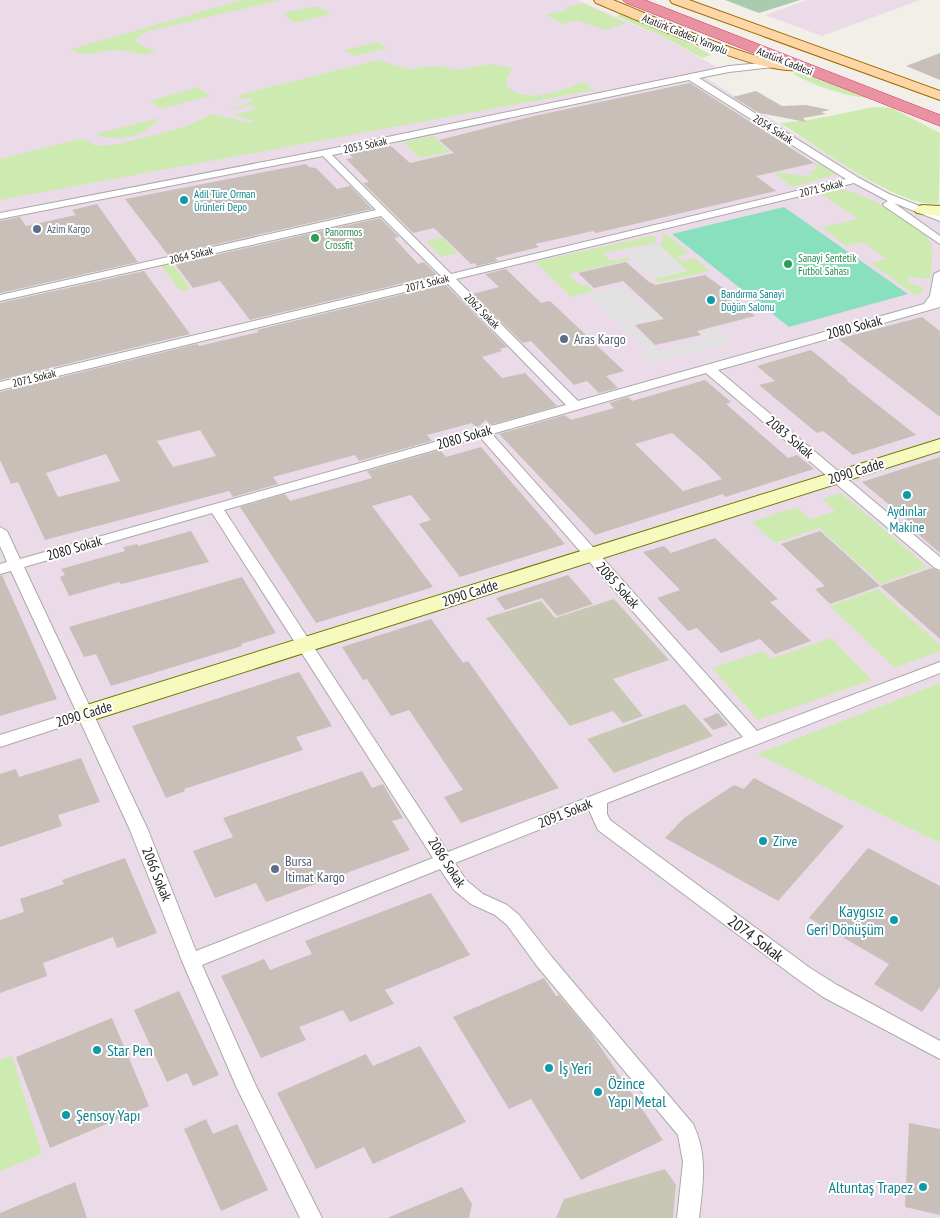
<svg xmlns="http://www.w3.org/2000/svg" width="940" height="1218" viewBox="0 0 940 1218" font-family="'PT Sans Narrow',sans-serif">
	<style>
		.industrial { fill: #ebdbe8 }
		.construction { fill: #c7c7b4 }
		.grass { fill: #cdebb0 }
		.cemetery { fill: #aacbaf }
		.pitch { fill: #88e0be }
		.parking { fill: #e2e2e2; fill-rule: evenodd }
		.building { fill: #c7bfb8; fill-rule: evenodd }
		.lines { fill: none; stroke-linecap: round; stroke-linejoin: round }
		.street-casing { stroke: #a9a9a9; stroke-width: 2 }
		.secondary-casing { stroke: #707d05; stroke-width: 2 }
		.primary-casing { stroke: #a06b00; stroke-width: 2 }
		.highway-casing { stroke: #dc2a67; stroke-width: 1 }
		.street { fill: #fff; fill-rule: evenodd }
		.secondary { fill: #f7fabf; fill-rule: evenodd }
		.primary { fill: #fcd6a4; fill-rule: evenodd }
		.highway { fill: #e892a2; fill-rule: evenodd }
		.culture-dot { fill: #0f9aa8; stroke: #fff; stroke-width: 2 }
		.service-dot { fill: #5c6f8a; stroke: #fff; stroke-width: 2 }
		.leisure-dot { fill: #2e9e5b; stroke: #fff; stroke-width: 2 }
		.labels { text-anchor: middle; stroke-width: 4; stroke-linejoin: round; paint-order: stroke }
		.far-street-label { font-size: 11px; fill: #222; stroke: #fff }
		.far-culture-label { font-size: 11px; fill: #0d838f; stroke: #fff; text-anchor: start }
		.far-service-label { font-size: 11px; fill: #4e5e75; stroke: #fff; text-anchor: start }
		.far-leisure-label { font-size: 11px; fill: #27864d; stroke: #fff; text-anchor: start }
		.street-label { font-size: 14px; fill: #222; stroke: #fff }
		.service-label { font-size: 14px; fill: #4e5e75; stroke: #fff; text-anchor: start }
		.culture-label { font-size: 14px; fill: #0d838f; stroke: #fff }
		.near-culture-label { font-size: 16px; fill: #0d838f; stroke: #fff; text-anchor: start }
		.near-street-label { font-size: 16px; fill: #222; stroke: #fff }
	</style>
	<rect width="100%" height="100%" fill="#f2efe9"/>
	<path class="industrial" d="M 0,0 L 578,0 L 662,37 L 717,67 L 698,73 L 882,189 L 910,202 L 927,205 L 940,204 L 940,683 L 758,754 L 940,843 L 940,1218 L 0,1218 Z
		M 807,0 L 920,0 L 822,36 L 765,15 Z"/>
	<path class="construction" d="M 614,599 L 669,660 L 613,679 L 643,716 L 623,723 L 613,711 L 570,726 L 486,618 L 541,601 L 555,618 Z
		M 685,704 L 713,736 L 614,773 L 587,739 Z
		M 665,1169 L 676,1185 L 673,1218 L 556,1218 L 564,1199 Z"/>
	<path class="grass" d="M 242,0 L 281,0 L 145,32 L 135,41 L 136,43 L 156,51 C 143,59 131,50 117,50 C 101,50 86,60 71,49 Z
		M 582,3 L 626,23 L 606,30 L 576,20 L 563,24 L 546,15 L 568,10 L 564,8 Z
		M 312,7 L 318,7 L 331,14 L 295,23 L 284,15 L 291,11 Z
		M 621,14 L 681,38 L 711,55 L 702,58 L 663,37 L 616,16 Z
		M 377,42 L 388,48 L 355,56 L 344,50 Z
		M 378,60 L 411,70 L 421,67 L 438,66 L 458,70 L 490,64 L 512,68 L 505,84 C 525,107 560,90 583,82 L 594,90 L 0,200 L 0,159 L 79,139 L 87,140 L 95,146 L 119,144 L 185,127 L 212,114 L 251,123 L 254,120 L 233,115 L 256,109 L 252,105 L 229,110 L 253,101 L 251,99 L 237,99 L 242,94 Z
		M 797,71 L 802,71 L 873,99 C 850,97 813,86 794,74 Z
		M 198,87 L 210,96 L 161,109 L 150,101 Z
		M 874,107 L 892,108 L 940,133 L 939,203 C 904,212 813,143 780,123 L 809,120 Z
		M 160,118 C 143,138 118,143 95,134 Z
		M 433,136 L 450,152 L 420,158 L 403,142 Z
		M 823,163 L 837,174 L 792,187 L 775,174 C 789,171 798,178 812,175 L 808,172 L 819,169 L 813,164 Z
		M 839,189 C 860,191 923,223 931,244 C 934,254 931,268 930,279 L 908,277 L 909,283 L 924,288 L 921,293 L 915,295 L 871,263 L 886,259 L 863,242 L 846,246 L 822,227 L 858,219 L 820,193 L 823,191 Z
		M 667,234 L 689,253 L 677,256 L 682,261 L 695,258 L 709,271 L 658,283 L 654,279 L 688,271 L 659,245 L 663,240 L 663,235 Z
		M 655,235 L 656,243 L 603,253 L 611,261 L 627,257 L 630,260 L 569,274 L 581,286 L 587,285 L 594,291 L 571,297 L 535,262 Z
		M 442,237 L 457,253 L 441,257 L 426,241 Z
		M 172,263 L 190,289 L 180,291 L 161,265 Z
		M 841,493 L 927,567 L 881,584 L 819,528 L 775,543 L 752,522 L 796,507 L 810,519 L 835,511 L 822,499 Z
		M 878,589 L 940,645 L 940,651 L 895,668 L 830,606 Z
		M 831,638 L 872,680 L 758,720 L 712,668 L 763,651 L 771,659 Z
		M 940,683 L 940,843 L 757,754 Z
		M 12,1056 L 42,1154 L 0,1171 L 0,1060 Z"/>
	<path class="cemetery" d="M 725,0 L 800,0 L 759,13 Z"/>
	<path class="pitch" d="M 784,207 L 908,294 L 789,327 L 672,234 Z"/>
	<path class="parking" d="M 659,245 L 688,271 L 654,279 L 625,252 Z
		M 622,287 L 647,310 L 681,302 L 709,328 L 714,327 L 732,343 L 649,364 L 641,356 L 648,353 L 588,294 ZM 680,314 L 707,339 L 658,351 L 632,325 Z"/>
	<path class="building" d="M 940,53 L 940,80 L 906,66 Z
		M 690,83 L 814,163 L 756,176 L 776,191 L 596,233 L 593,231 L 535,244 L 539,247 L 495,258 L 498,261 L 477,266 L 475,263 L 471,264 L 434,228 L 413,233 L 363,183 L 369,182 L 346,159 L 353,158 L 349,154 L 391,146 L 410,163 L 454,153 L 439,140 L 534,116 Z
		M 756,91 L 782,106 L 806,105 L 830,110 L 821,112 L 826,114 L 803,118 L 806,122 L 759,113 L 733,97 Z
		M 306,164 L 309,167 L 316,168 L 337,189 L 350,186 L 372,209 L 168,255 L 125,199 Z
		M 97,204 L 138,262 L 0,293 L 0,221 L 20,217 L 26,226 L 76,215 L 72,210 Z
		M 380,218 L 399,237 L 394,238 L 418,264 L 424,262 L 437,275 L 250,320 L 220,281 L 193,288 L 175,264 Z
		M 626,262 L 649,282 L 656,285 L 705,275 L 734,296 L 755,316 L 697,331 L 701,335 L 655,345 L 635,325 L 664,319 L 623,281 L 594,288 L 578,273 Z
		M 506,269 L 541,303 L 550,301 L 624,371 L 606,376 L 618,388 L 599,393 L 587,381 L 574,385 L 531,341 L 523,343 L 473,294 L 499,287 L 485,274 Z
		M 144,271 L 190,334 L 0,380 L 0,303 Z
		M 445,284 L 507,347 L 500,349 L 502,351 L 482,357 L 502,378 L 525,373 L 557,406 L 490,425 L 486,420 L 477,428 L 472,423 L 427,435 L 432,441 L 359,461 L 355,455 L 273,477 L 278,484 L 233,497 L 229,491 L 45,540 L 18,482 L 11,484 L 0,460 L 0,392 L 197,344 L 199,346 L 259,332 L 257,330 ZM 200,430 L 216,456 L 173,467 L 157,441 ZM 106,454 L 120,481 L 58,497 L 46,473 Z
		M 922,317 L 940,331 L 940,417 L 838,339 Z
		M 811,350 L 848,380 L 846,380 L 916,435 L 853,455 L 823,431 L 817,433 L 759,385 L 775,381 L 757,366 Z
		M 705,380 L 731,402 L 726,404 L 788,458 L 797,455 L 814,469 L 725,497 L 723,494 L 595,535 L 499,434 L 565,415 L 571,420 L 614,408 L 609,403 L 628,397 L 632,401 ZM 672,433 L 704,461 L 722,479 L 683,491 L 635,444 Z
		M 481,447 L 565,544 L 460,577 L 419,524 L 431,520 L 411,495 L 372,506 L 433,587 L 316,623 L 240,507 L 285,494 L 290,501 L 372,478 L 367,471 L 440,450 L 446,457 Z
		M 940,457 L 940,553 L 919,535 L 923,533 L 862,482 Z
		M 191,531 L 209,562 L 130,582 L 121,584 L 119,582 L 69,596 L 60,577 L 65,575 L 61,569 L 125,551 L 123,547 L 137,544 L 138,546 Z
		M 820,531 L 850,558 L 880,586 L 830,604 L 815,589 L 825,586 L 781,544 Z
		M 715,538 L 778,599 L 770,602 L 811,641 L 775,654 L 760,639 L 721,653 L 697,628 L 688,631 L 657,598 L 680,590 L 643,552 L 664,546 L 671,553 Z
		M 932,568 L 940,572 L 940,639 L 880,586 Z
		M 2,575 L 57,699 L 0,716 L 0,576 Z
		M 568,575 L 593,604 L 557,616 L 542,598 L 505,610 L 496,598 Z
		M 242,577 L 276,633 L 241,644 L 242,646 L 111,686 L 96,654 L 84,657 L 69,627 Z
		M 431,619 L 463,663 L 468,661 L 559,788 L 461,823 L 444,797 L 463,790 L 409,710 L 391,716 L 367,679 L 363,680 L 342,647 Z
		M 299,672 L 332,726 L 296,737 L 303,750 L 184,789 L 185,791 L 166,798 L 132,726 Z
		M 718,713 L 728,725 L 713,730 L 703,719 Z
		M 81,758 L 100,802 L 58,815 L 62,826 L 0,847 L 0,774 L 16,769 L 19,777 Z
		M 362,771 L 372,788 L 383,784 L 395,805 L 403,818 L 392,821 L 410,850 L 266,902 L 256,883 L 215,898 L 193,851 L 233,837 L 223,818 Z
		M 754,778 L 844,826 L 778,901 L 665,838 L 684,818 L 734,785 L 744,789 Z
		M 868,848 L 940,886 L 940,987 L 922,1012 L 874,984 L 889,964 L 809,918 Z
		M 125,858 L 157,933 L 117,948 L 113,937 L 43,963 L 47,976 L 0,993 L 0,920 L 24,912 L 20,899 L 64,884 L 62,880 Z
		M 431,893 L 470,955 L 385,990 L 394,1004 L 350,1022 L 343,1010 L 299,1027 L 306,1040 L 261,1058 L 221,976 L 264,959 L 270,970 L 312,954 L 305,941 Z
		M 544,978 L 556,996 L 559,995 L 591,1033 L 663,1140 L 581,1180 L 531,1099 L 509,1109 L 453,1017 Z
		M 179,991 L 219,1075 L 193,1086 L 187,1073 L 167,1082 L 134,1010 Z
		M 112,1018 L 149,1106 L 50,1148 L 16,1057 Z
		M 420,1046 L 466,1122 L 373,1164 L 364,1147 L 316,1169 L 277,1093 L 366,1054 L 373,1066 Z
		M 206,1119 L 213,1134 L 237,1124 L 268,1190 L 221,1211 L 184,1129 Z
		M 909,1123 L 940,1129 L 940,1215 L 905,1207 Z
		M 75,1182 L 87,1218 L 0,1218 L 0,1213 Z
		M 462,1187 L 472,1204 L 469,1218 L 387,1218 Z"/>
	<g class="lines">
		<g class="street-casing">
			<path id="street" d="M 771,62 L 774,63 L 774,67 L 729,72 L 699,78 L 859,178 L 889,194 L 940,214 L 940,221 L 894,203 L 940,236 L 940,244 L 884,206 L 883,204 L 888,201 L 854,183 L 456,279 L 578,401 L 924,304 L 930,296 L 934,274 L 940,271 L 940,307 L 718,370 L 940,557 L 940,570 L 935,568 L 706,373 L 492,434 L 757,731 L 940,662 L 940,673 L 607,803 L 607,814 L 610,820 L 810,968 L 837,985 L 940,1041 L 940,1059 L 823,997 L 796,978 L 598,830 L 589,810 L 455,863 L 466,880 L 483,894 L 507,905 L 519,915 L 551,956 L 693,1124 C 708,1155 703,1184 699,1218 L 677,1218 L 683,1162 L 678,1135 L 537,966 L 507,925 L 495,915 L 471,904 L 454,890 L 440,869 L 202,965 L 255,1084 L 322,1218 L 300,1218 L 236,1086 L 182,961 L 130,830 L 80,721 L 0,747 L 0,735 L 76,711 L 11,571 L 0,574 L 0,564 L 7,562 L 0,546 L 0,527 L 7,531 L 20,559 L 566,405 L 446,282 L 0,390 L 0,382 L 441,276 L 381,216 L 0,301 L 0,295 L 376,210 L 323,156 L 0,219 L 0,213 L 325,150 L 729,66 ZM 689,80 L 846,179 L 451,274 L 332,155 ZM 480,437 L 743,737 L 448,852 L 224,510 ZM 212,513 L 433,858 L 196,951 L 148,830 L 24,567 Z"/>
		</g>
		<g class="secondary-casing">
			<path id="secondary" d="M 922,205 L 940,206 L 940,216 L 917,213 L 914,210 L 917,207 Z
				M 940,439 L 940,451 L 93,720 L 85,722 L 77,720 L 74,714 L 77,708 Z"/>
		</g>
		<g class="primary-casing">
			<path id="primary" d="M 594,0 L 613,0 C 662,20 712,43 763,58 C 773,61 801,59 806,66 C 789,89 624,14 596,3 Z
				M 670,0 L 689,0 L 940,91 L 940,100 L 672,3 Z"/>
		</g>
		<g class="highway-casing">
			<path id="highway" d="M 623,0 L 645,0 L 940,115 L 940,126 L 626,3 Z"/>
		</g>
		<use href="#street" class="street"/>
		<use href="#secondary" class="secondary"/>
		<use href="#primary" class="primary"/>
		<use href="#highway" class="highway"/>
	</g>
	<g class="culture-dot">
		<circle cx="184" cy="200" r="5"/>
		<circle cx="711" cy="300" r="5"/>
		<circle cx="907" cy="495" r="5"/>
		<circle cx="763" cy="841" r="5"/>
		<circle cx="894" cy="920" r="5"/>
		<circle cx="97" cy="1050" r="5"/>
		<circle cx="549" cy="1068" r="5"/>
		<circle cx="598" cy="1092" r="5"/>
		<circle cx="66" cy="1115" r="5"/>
		<circle cx="923" cy="1187" r="5"/>
	</g>
	<g class="service-dot">
		<circle cx="37" cy="229" r="5"/>
		<circle cx="564" cy="339" r="5"/>
		<circle cx="275" cy="869" r="5"/>
	</g>
	<g class="leisure-dot">
		<circle cx="315" cy="238" r="5"/>
		<circle cx="788" cy="264" r="5"/>
	</g>
	<g class="labels">
		<g class="far-street-label">
			<text transform="translate(685 34) rotate(22)" y="4">Atatürk Caddesi Yanyolu</text>
			<text transform="translate(785 61) rotate(22)" y="4">Atatürk Caddesi</text>
			<text transform="translate(773 129) rotate(32)" y="4">2054 Sokak</text>
			<text transform="translate(365 145) rotate(-12)" y="4">2053 Sokak</text>
			<text transform="translate(821 188) rotate(-14)" y="4">2071 Sokak</text>
			<text transform="translate(191 255) rotate(-13)" y="4">2064 Sokak</text>
			<text transform="translate(427 283) rotate(-14)" y="4">2071 Sokak</text>
			<text transform="translate(482 311) rotate(45)" y="4">2062 Sokak</text>
			<text transform="translate(34 378) rotate(-14)" y="4">2071 Sokak</text>
		</g>
		<g class="far-culture-label">
			<text x="194" y="198">Adil Türe Orman<tspan x="194" dy="13">Ürünleri Depo</tspan></text>
			<text x="721" y="298">Bandırma Sanayi<tspan x="721" dy="13">Düğün Salonu</tspan></text>
		</g>
		<g class="far-service-label">
			<text x="47" y="233">Azim Kargo</text>
		</g>
		<g class="far-leisure-label">
			<text x="325" y="236">Panormos<tspan x="325" dy="13">Crossfit</tspan></text>
			<text x="798" y="262">Sanayi Sentetik<tspan x="798" dy="13">Futbol Sahası</tspan></text>
		</g>
		<g class="street-label">
			<text transform="translate(854 327) rotate(-15)" y="5">2080 Sokak</text>
			<text transform="translate(464 437) rotate(-16)" y="5">2080 Sokak</text>
			<text transform="translate(790 437) rotate(40)" y="5">2083 Sokak</text>
			<text transform="translate(856 471) rotate(-17)" y="5">2090 Cadde</text>
			<text transform="translate(74 548) rotate(-16)" y="5">2080 Sokak</text>
			<text transform="translate(618 585) rotate(48)" y="5">2085 Sokak</text>
			<text transform="translate(470 593) rotate(-18)" y="5">2090 Cadde</text>
			<text transform="translate(84 714) rotate(-17)" y="5">2090 Cadde</text>
			<text transform="translate(565 813) rotate(-22)" y="5">2091 Sokak</text>
			<text transform="translate(447 862) rotate(57)" y="5">2086 Sokak</text>
			<text transform="translate(157 874) rotate(68)" y="5">2066 Sokak</text>
		</g>
		<g class="service-label">
			<text x="574" y="344">Aras Kargo</text>
			<text x="285" y="866">Bursa<tspan x="285" dy="16">İtimat Kargo</tspan></text>
		</g>
		<g class="culture-label">
			<text x="907" y="516">Aydınlar<tspan x="907" dy="16">Makine</tspan></text>
			<text x="773" y="846" text-anchor="start">Zirve</text>
		</g>
		<g class="near-culture-label">
			<text x="884" y="917" text-anchor="end">Kaygısız<tspan x="884" dy="18">Geri Dönüşüm</tspan></text>
			<text x="107" y="1056">Star Pen</text>
			<text x="559" y="1074">İş Yeri</text>
			<text x="608" y="1089">Özince<tspan x="608" dy="18">Yapı Metal</tspan></text>
			<text x="76" y="1121">Şensoy Yapı</text>
			<text x="913" y="1193" text-anchor="end">Altuntaş Trapez</text>
		</g>
		<g class="near-street-label">
			<text transform="translate(756 938) rotate(37)" y="6">2074 Sokak</text>
		</g>
	</g>
</svg>
